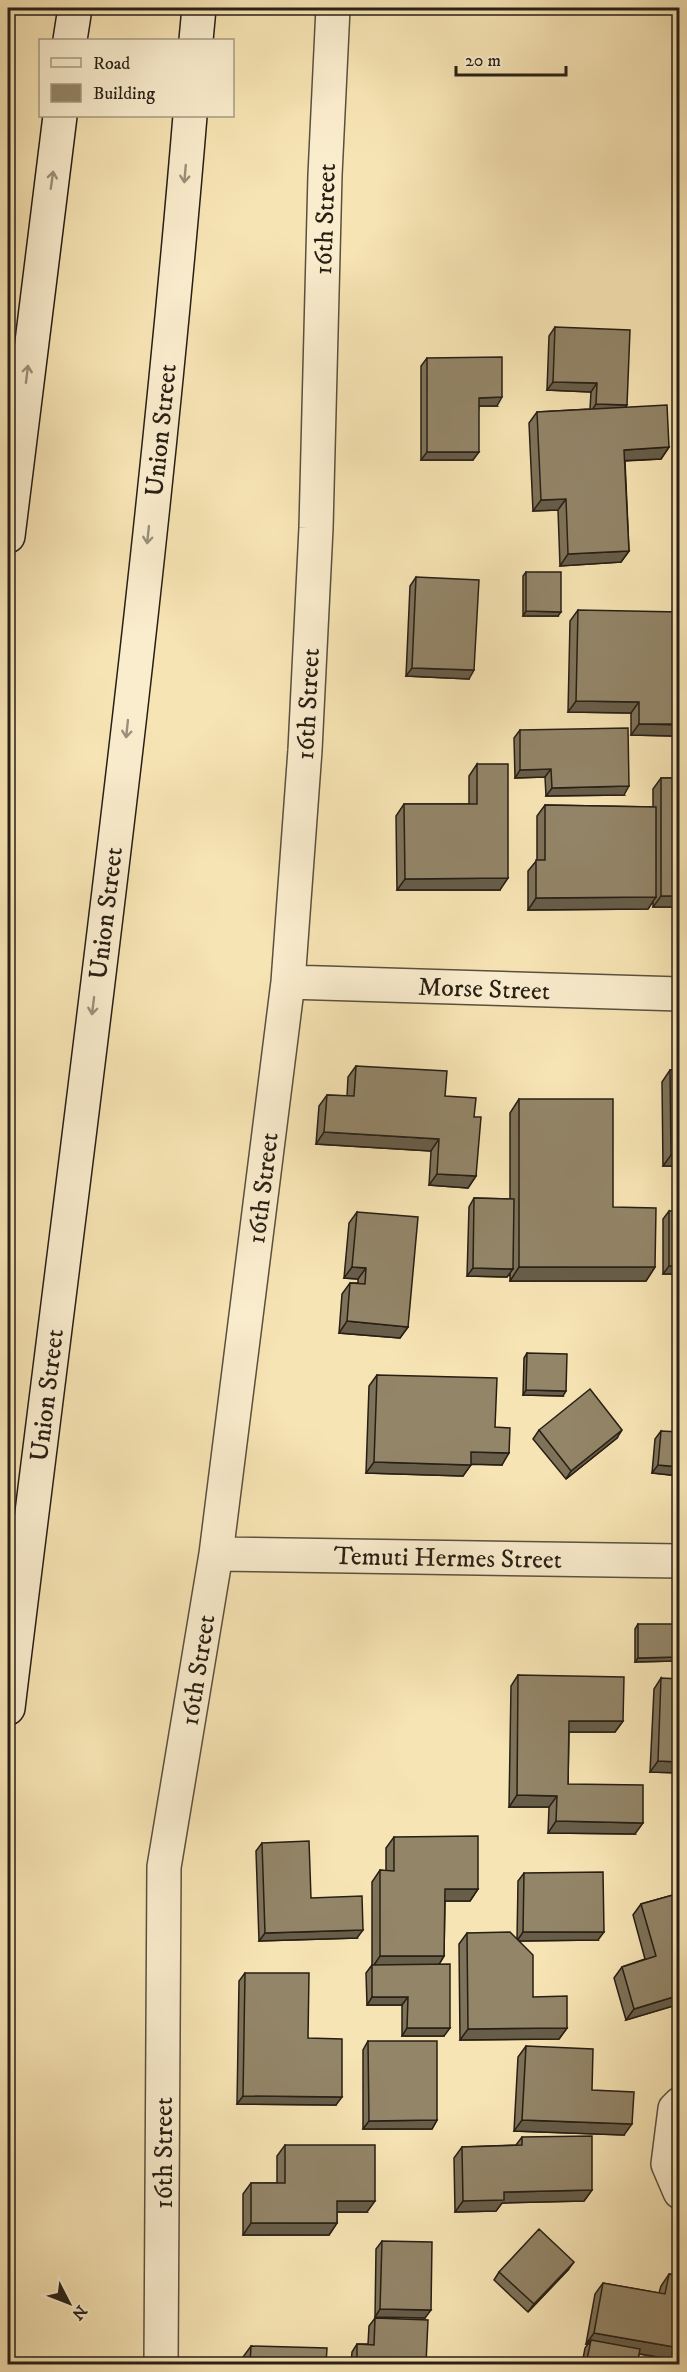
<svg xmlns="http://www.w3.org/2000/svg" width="687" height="2372" viewBox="0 0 687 2372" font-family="'IM FELL DW Pica',serif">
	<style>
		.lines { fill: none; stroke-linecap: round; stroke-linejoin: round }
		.minor-casing { stroke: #5b503d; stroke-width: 36 }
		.secondary-casing { stroke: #271f15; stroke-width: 36 }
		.minor { stroke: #faedce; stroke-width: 33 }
		.secondary { stroke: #faedce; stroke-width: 33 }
		.wall { fill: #7e7259; stroke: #271f15; stroke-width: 1.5 }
		.shaded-wall { fill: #675d49; stroke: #271f15; stroke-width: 1.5 }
		.building { fill: #938568; stroke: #271f15; stroke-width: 1.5 }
		.oneway { stroke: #9b907b }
		.labels { text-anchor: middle; stroke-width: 4.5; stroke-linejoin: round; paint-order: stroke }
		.street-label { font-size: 26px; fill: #271f15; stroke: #faedce }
	</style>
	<rect width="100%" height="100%" fill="#f7e4b4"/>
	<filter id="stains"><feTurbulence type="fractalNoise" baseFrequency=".00333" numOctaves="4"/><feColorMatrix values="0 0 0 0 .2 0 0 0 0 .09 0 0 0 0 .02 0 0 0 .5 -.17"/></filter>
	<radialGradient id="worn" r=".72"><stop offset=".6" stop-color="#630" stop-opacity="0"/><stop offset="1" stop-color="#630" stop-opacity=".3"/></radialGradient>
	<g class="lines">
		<g class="minor-casing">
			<path id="minor" d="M 288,982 L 680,994
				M 216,1554 L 680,1561
				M 680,2104 L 675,2109 L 668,2164 L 680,2192
				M 161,2364 L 164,1867 L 216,1554 L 288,982 L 305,750 L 316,528 L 325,175 L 333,8"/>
		</g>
		<g class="secondary-casing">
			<path id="secondary" d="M 70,40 L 75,8
				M 196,40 L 199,8
				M 8,536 L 60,116
				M 8,1708 C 72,1178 146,648 190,116"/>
		</g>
		<use href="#minor" class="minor"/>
		<use href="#secondary" class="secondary"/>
	</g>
	<path class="wall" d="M 555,327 L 626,407 L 669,447 L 661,459 L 625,461 L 629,551 L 621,562 L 560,566 L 558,510 L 533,511 L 529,423 L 537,412 L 590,409 L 591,392 L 547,390 L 549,336 Z
		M 427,358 L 497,406 L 479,406 L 473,460 L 421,460 L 421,366 Z
		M 526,572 L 558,616 L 523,616 L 523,576 Z
		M 416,577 L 469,679 L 406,676 L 410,586 Z
		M 578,610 L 672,736 L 631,735 L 631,713 L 568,712 L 570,621 Z
		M 520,730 L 624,795 L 546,796 L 545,777 L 515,778 L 514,738 Z
		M 477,764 L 500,890 L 397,890 L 396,816 L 404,804 L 469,804 L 469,776 Z
		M 661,778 L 680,778 L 680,907 L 653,907 L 653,901 L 648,909 L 528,910 L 528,871 L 537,860 L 537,816 L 545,805 L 653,807 L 653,789 Z
		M 356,1066 L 445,1096 L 474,1117 L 476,1176 L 468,1188 L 429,1185 L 431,1151 L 316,1144 L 319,1106 L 327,1095 L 347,1096 L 348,1077 Z
		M 670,1070 L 680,1070 L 680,1166 L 663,1166 L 662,1082 Z
		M 519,1099 L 613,1207 L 655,1267 L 646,1281 L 510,1281 L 510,1273 L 507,1277 L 467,1276 L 469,1207 L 474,1198 L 510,1199 L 510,1113 Z
		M 669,1211 L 680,1274 L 663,1274 L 663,1219 Z
		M 357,1212 L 408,1327 L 400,1338 L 339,1333 L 342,1294 L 350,1283 L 358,1283 L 358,1279 L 344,1278 L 349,1223 Z
		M 527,1353 L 563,1396 L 523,1395 L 524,1358 Z
		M 377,1375 L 495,1427 L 502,1465 L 471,1464 L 463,1476 L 366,1473 L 369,1386 Z
		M 539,1430 L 617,1438 L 566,1479 L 533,1439 Z
		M 661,1431 L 680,1476 L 652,1473 L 655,1439 Z
		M 638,1624 L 678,1657 L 675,1661 L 635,1662 L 635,1629 Z
		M 518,1675 L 623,1721 L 615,1732 L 569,1732 L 568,1784 L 635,1834 L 548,1833 L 549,1807 L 509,1807 L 511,1686 Z
		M 661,1678 L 680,1773 L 650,1772 L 654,1689 Z
		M 394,1837 L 478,1889 L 470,1901 L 445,1901 L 444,1956 L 439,1964 L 444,2036 L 402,2036 L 402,2005 L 367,2005 L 366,1973 L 372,1965 L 372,1882 L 380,1870 L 386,1871 L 386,1848 Z
		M 262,1843 L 311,1898 L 357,1938 L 259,1941 L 256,1851 Z
		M 524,1873 L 598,1940 L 518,1941 L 533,1997 L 567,2028 L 559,2039 L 460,2040 L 459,1944 L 467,1933 L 517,1940 L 518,1881 Z
		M 680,1893 L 680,2004 L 626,2020 L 614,1978 L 622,1967 L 645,1959 L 633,1915 L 641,1904 Z
		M 245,1973 L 308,2038 L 336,2105 L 237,2104 L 239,1981 Z
		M 368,2041 L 437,2120 L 432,2129 L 363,2129 L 363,2050 Z
		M 526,2046 L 592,2090 L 624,2135 L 514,2131 L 518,2057 Z
		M 522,2137 L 592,2190 L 584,2201 L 502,2203 L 496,2211 L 455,2212 L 454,2158 L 462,2147 L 516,2145 Z
		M 285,2145 L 367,2212 L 337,2212 L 337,2223 L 329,2235 L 243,2235 L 243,2194 L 251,2183 L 277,2183 L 277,2156 Z
		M 382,2241 L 425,2318 L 375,2317 L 376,2249 Z
		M 568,2270 L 528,2312 L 494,2280 L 499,2272 Z
		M 669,2274 L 680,2276 L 680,2361 L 639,2354 L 637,2364 L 582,2364 L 585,2348 L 588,2344 L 586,2344 L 595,2294 L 603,2283 L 659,2293 L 661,2286 Z
		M 375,2318 L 426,2364 L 351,2364 L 352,2352 L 357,2344 L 368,2344 L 369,2326 Z
		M 251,2346 L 326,2364 L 243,2364 L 243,2357 Z"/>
	<path class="shaded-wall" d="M 553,382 L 597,383 L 591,392 L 547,390 Z
		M 502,397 L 497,406 L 473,406 L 479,398 Z
		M 596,404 L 627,405 L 621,413 L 590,413 Z
		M 669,447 L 661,459 L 616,461 L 624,450 Z
		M 427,452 L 479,452 L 473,460 L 421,460 Z
		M 566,499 L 558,510 L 533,511 L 541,500 Z
		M 629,551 L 621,562 L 560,566 L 568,554 Z
		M 526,611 L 561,612 L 558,616 L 523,616 Z
		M 412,668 L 474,670 L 469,679 L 406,676 Z
		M 576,701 L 639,702 L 631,713 L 568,712 Z
		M 639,724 L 680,725 L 672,736 L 631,735 Z
		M 551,769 L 545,777 L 515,778 L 520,770 Z
		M 629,786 L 624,795 L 546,796 L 552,788 Z
		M 508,878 L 500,890 L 397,890 L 405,879 Z
		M 661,896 L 680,896 L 680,907 L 653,907 Z
		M 656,897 L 648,909 L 528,910 L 536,898 Z
		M 324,1132 L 439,1139 L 431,1151 L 316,1144 Z
		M 671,1155 L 680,1155 L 680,1166 L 663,1166 Z
		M 437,1174 L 476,1176 L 468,1188 L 429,1185 Z
		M 669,1266 L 680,1266 L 680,1274 L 663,1274 Z
		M 352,1267 L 366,1268 L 358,1279 L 344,1278 Z
		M 519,1267 L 655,1267 L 646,1281 L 510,1281 Z
		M 473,1268 L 513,1269 L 507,1277 L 467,1276 Z
		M 347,1321 L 408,1327 L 400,1338 L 339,1333 Z
		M 526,1390 L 566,1391 L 563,1396 L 523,1395 Z
		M 622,1430 L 617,1438 L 566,1479 L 571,1471 Z
		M 471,1452 L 509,1453 L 502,1465 L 463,1464 Z
		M 374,1462 L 471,1465 L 463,1476 L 366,1473 Z
		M 658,1465 L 680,1467 L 680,1476 L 652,1473 Z
		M 678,1657 L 675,1661 L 635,1662 L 638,1658 Z
		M 569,1721 L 623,1721 L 615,1732 L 561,1732 Z
		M 658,1761 L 680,1762 L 680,1773 L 650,1772 Z
		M 517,1795 L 557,1796 L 549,1807 L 509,1807 Z
		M 556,1821 L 643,1823 L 635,1834 L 548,1833 Z
		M 445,1889 L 478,1889 L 470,1901 L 437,1901 Z
		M 363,1930 L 357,1938 L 259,1941 L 265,1933 Z
		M 523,1932 L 604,1932 L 598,1940 L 517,1941 Z
		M 380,1956 L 444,1956 L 437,1968 L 372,1968 Z
		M 680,1995 L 680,2004 L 626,2020 L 634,2009 Z
		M 372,1997 L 408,1997 L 402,2005 L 367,2005 Z
		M 407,2028 L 450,2028 L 444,2036 L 402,2036 Z
		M 567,2028 L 559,2039 L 460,2040 L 468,2029 Z
		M 243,2096 L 342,2097 L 336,2105 L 237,2104 Z
		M 437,2120 L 432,2129 L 363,2129 L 369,2121 Z
		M 522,2120 L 632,2124 L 624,2135 L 514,2131 Z
		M 592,2190 L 584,2201 L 502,2203 L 496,2211 L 455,2212 L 463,2201 L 504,2192 Z
		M 337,2201 L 375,2201 L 367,2212 L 329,2212 Z
		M 251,2223 L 337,2223 L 329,2235 L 243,2235 Z
		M 574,2262 L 568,2270 L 528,2312 L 534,2304 Z
		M 380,2309 L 431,2310 L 425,2318 L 375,2317 Z
		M 594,2333 L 680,2348 L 680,2361 L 590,2345 L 591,2340 L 588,2344 L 586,2344 Z"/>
	<path class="building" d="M 555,327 L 630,330 L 627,405 L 596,404 L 597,383 L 553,382 Z
		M 502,357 L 502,397 L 479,398 L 479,452 L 427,452 L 427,358 Z
		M 667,405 L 669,447 L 624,450 L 629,551 L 568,554 L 566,499 L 541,500 L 537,412 Z
		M 526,572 L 561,572 L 561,612 L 526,611 Z
		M 416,577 L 479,580 L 474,670 L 412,668 Z
		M 578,610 L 680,612 L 680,724 L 639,724 L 639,702 L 576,701 Z
		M 628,728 L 629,786 L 552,788 L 551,769 L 520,770 L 520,730 Z
		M 477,764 L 508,764 L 508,878 L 405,879 L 404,804 L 477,804 Z
		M 661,778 L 680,778 L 680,896 L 661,896 Z
		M 545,805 L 656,807 L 656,897 L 536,898 L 536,860 L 545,860 Z
		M 356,1066 L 447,1071 L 445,1096 L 476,1098 L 474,1117 L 481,1117 L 476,1176 L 437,1174 L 439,1139 L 324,1132 L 327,1095 L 354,1096 Z
		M 670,1070 L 680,1070 L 680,1155 L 671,1155 Z
		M 519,1099 L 613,1099 L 613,1207 L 656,1208 L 655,1267 L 519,1267 Z
		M 474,1198 L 514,1199 L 513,1269 L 473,1268 Z
		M 669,1211 L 680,1211 L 680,1266 L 669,1266 Z
		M 357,1212 L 418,1217 L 408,1327 L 347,1321 L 350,1283 L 365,1284 L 366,1268 L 352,1267 Z
		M 527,1353 L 567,1354 L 566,1391 L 526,1390 Z
		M 377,1375 L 497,1378 L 495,1427 L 510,1428 L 509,1453 L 471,1452 L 471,1465 L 374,1462 Z
		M 590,1389 L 622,1430 L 571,1471 L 539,1430 Z
		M 661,1431 L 680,1432 L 680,1467 L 658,1465 Z
		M 638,1624 L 678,1624 L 678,1657 L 638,1658 Z
		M 518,1675 L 624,1677 L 623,1721 L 569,1721 L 568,1784 L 643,1785 L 643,1823 L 556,1821 L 557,1796 L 517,1795 Z
		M 661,1678 L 680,1679 L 680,1762 L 658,1761 Z
		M 478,1836 L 478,1889 L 445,1889 L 444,1956 L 380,1956 L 380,1870 L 394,1871 L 394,1837 Z
		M 309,1841 L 311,1898 L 362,1896 L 363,1930 L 265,1933 L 262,1843 Z
		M 603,1872 L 604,1932 L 523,1932 L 524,1873 Z
		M 680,1893 L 680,1995 L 634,2009 L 622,1967 L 656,1956 L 641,1904 Z
		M 510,1932 L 533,1955 L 533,1997 L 567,1996 L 567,2028 L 468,2029 L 467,1933 Z
		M 450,1964 L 450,2028 L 407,2028 L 408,1997 L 372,1997 L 372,1965 Z
		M 245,1973 L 309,1973 L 308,2038 L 342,2039 L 342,2097 L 243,2096 Z
		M 368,2041 L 437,2041 L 437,2120 L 369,2121 Z
		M 526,2046 L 593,2049 L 592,2090 L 634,2092 L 632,2124 L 522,2120 Z
		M 592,2136 L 592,2190 L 504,2192 L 504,2200 L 463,2201 L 462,2147 L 522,2145 L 522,2137 Z
		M 285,2145 L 375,2145 L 375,2201 L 337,2201 L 337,2223 L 251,2223 L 251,2183 L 285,2183 Z
		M 539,2229 L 574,2262 L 534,2304 L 499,2272 Z
		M 382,2241 L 432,2242 L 431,2310 L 380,2309 Z
		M 669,2274 L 680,2276 L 680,2348 L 594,2333 L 603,2283 L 665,2294 Z
		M 375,2318 L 428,2320 L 426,2364 L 357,2364 L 357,2344 L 374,2345 Z
		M 591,2340 L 640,2349 L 637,2364 L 586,2364 Z
		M 251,2346 L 327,2348 L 326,2364 L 250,2364 Z"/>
	<defs><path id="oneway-shaft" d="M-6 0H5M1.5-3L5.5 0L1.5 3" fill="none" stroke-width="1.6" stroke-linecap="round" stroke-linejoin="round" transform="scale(1.5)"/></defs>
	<g class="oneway">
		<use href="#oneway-shaft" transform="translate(185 174) rotate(95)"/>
		<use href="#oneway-shaft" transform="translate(52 180) rotate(-82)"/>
		<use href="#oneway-shaft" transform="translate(27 374) rotate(-83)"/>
		<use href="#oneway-shaft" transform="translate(148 535) rotate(96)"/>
		<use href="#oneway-shaft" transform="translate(127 729) rotate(96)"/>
		<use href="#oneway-shaft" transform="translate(93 1006) rotate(97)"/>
	</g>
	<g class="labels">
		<g class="street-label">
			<text transform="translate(324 219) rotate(-88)" y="9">16th Street</text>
			<text transform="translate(160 430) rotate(-84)" y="9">Union Street</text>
			<text transform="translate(307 704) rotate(-87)" y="9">16th Street</text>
			<text transform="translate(105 913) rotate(-83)" y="9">Union Street</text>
			<text transform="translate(484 988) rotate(2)" y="9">Morse Street</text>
			<text transform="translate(262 1188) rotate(-83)" y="9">16th Street</text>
			<text transform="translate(46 1395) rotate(-83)" y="9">Union Street</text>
			<text transform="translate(448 1557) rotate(1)" y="9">Temuti Hermes Street</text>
			<text transform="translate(197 1670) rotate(-81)" y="9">16th Street</text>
			<text transform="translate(163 2153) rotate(-90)" y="9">16th Street</text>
		</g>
	</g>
	<rect width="687" height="2372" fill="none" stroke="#f7e4b4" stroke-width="30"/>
	<rect x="9" y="9" width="669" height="2354" fill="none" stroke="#271f15" stroke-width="3"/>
	<rect x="15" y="15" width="657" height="2342" fill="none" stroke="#271f15" stroke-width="1.5"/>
	<rect x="39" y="39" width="195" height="78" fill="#faedce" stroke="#a69b84" stroke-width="1.5"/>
	<rect x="51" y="58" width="30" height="9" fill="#faedce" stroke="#a69b84" stroke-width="1.5"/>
	<text x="93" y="69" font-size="18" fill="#271f15">Road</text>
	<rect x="51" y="84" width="30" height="18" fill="#938568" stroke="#a69b84" stroke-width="1.5"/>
	<text x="93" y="99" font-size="18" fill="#271f15">Building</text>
	<g transform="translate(69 2303) rotate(132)" stroke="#faedce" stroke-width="4.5" paint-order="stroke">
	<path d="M0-4.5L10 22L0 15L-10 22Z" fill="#271f15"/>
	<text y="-9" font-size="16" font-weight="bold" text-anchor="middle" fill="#271f15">N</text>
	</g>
	<path d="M456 66v9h110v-9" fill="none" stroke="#271f15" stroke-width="3"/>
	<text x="465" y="66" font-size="18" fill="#271f15" stroke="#faedce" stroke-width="4.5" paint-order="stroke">20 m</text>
	<rect width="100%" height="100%" filter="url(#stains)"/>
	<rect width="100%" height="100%" fill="url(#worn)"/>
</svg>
